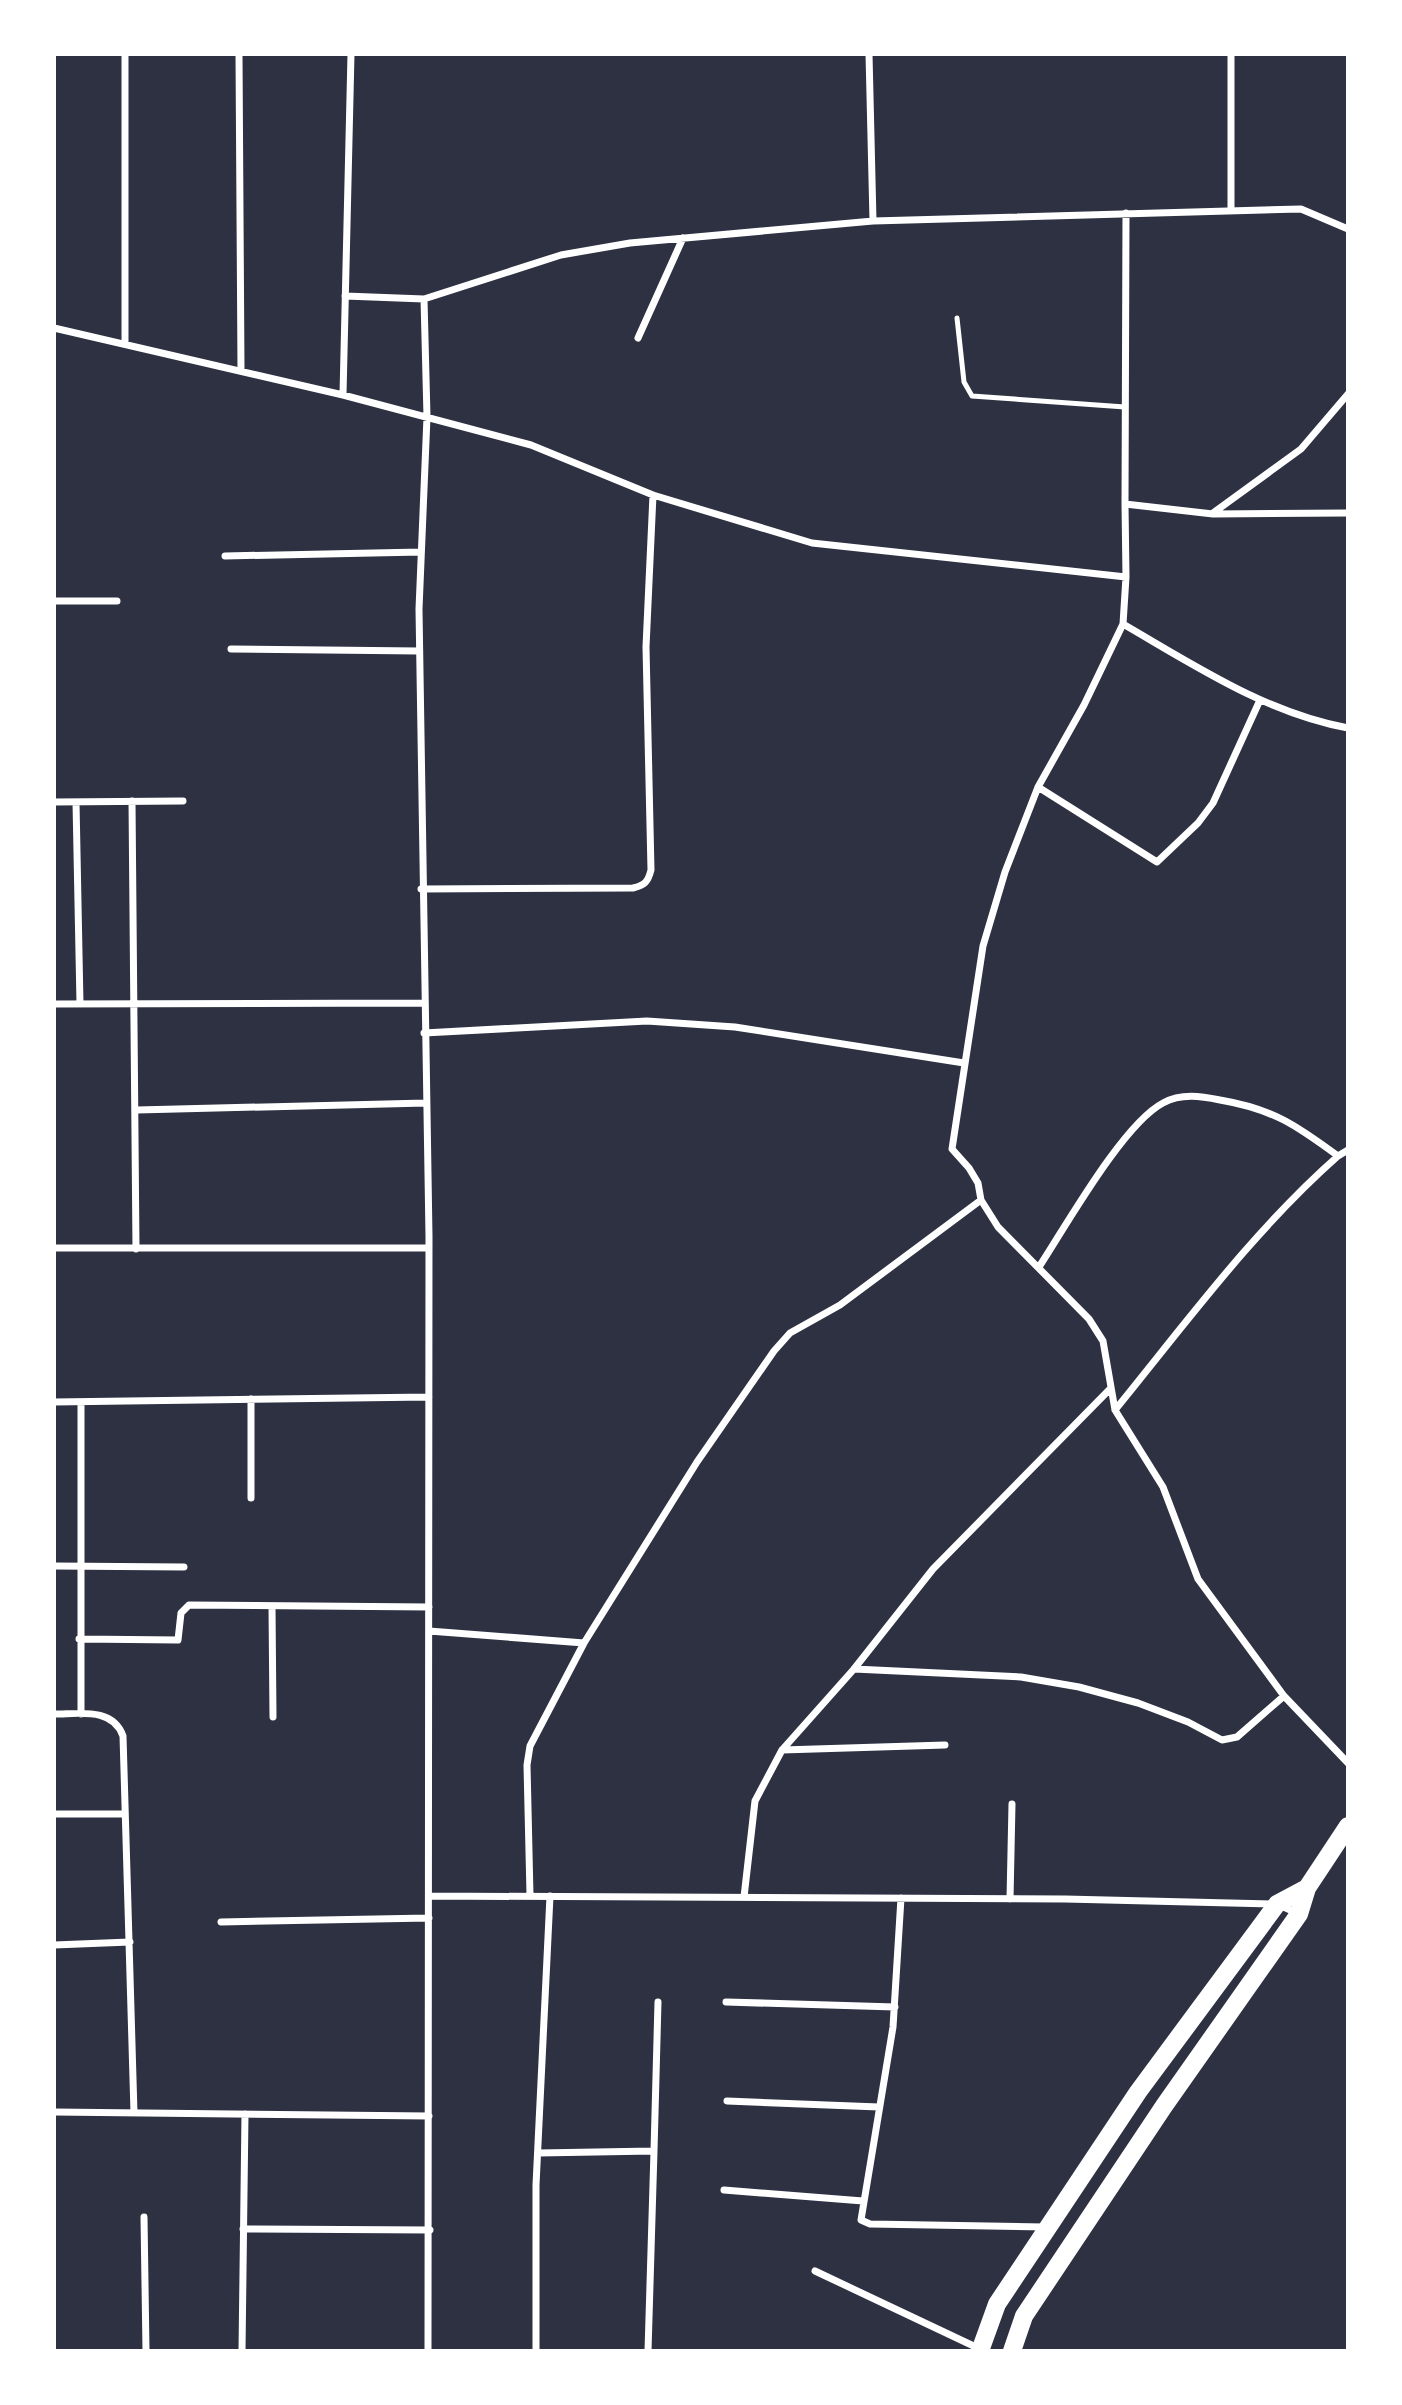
<svg xmlns="http://www.w3.org/2000/svg" width="1402" height="2405" viewBox="0 0 1402 2405" font-family="Signika,sans-serif">
	<style>
		.lines { fill: none; stroke-linecap: round; stroke-linejoin: round }
		.service { stroke: #fff; stroke-width: 5 }
		.minor { stroke: #fff; stroke-width: 7 }
		.primary { stroke: #fff; stroke-width: 18 }
	</style>
	<rect width="100%" height="100%" fill="#2d3142"/>
	<g class="lines">
		<path class="service" d="M 957,318 L 964,382 L 972,396 L 1125,407"/>
		<path class="minor" d="M 239,54 L 241,371
			M 869,54 L 873,221
			M 1231,54 L 1231,210
			M 345,296 L 424,299
			M 54,328 L 343,395 L 531,445 L 653,495 L 812,543 L 1126,577 L 1125,504 L 1213,514 L 1348,513
			M 638,338 L 683,238
			M 125,344 L 125,54
			M 343,395 L 351,54
			M 1125,504 L 1126,213
			M 1213,513 L 1301,449 L 1348,394
			M 225,556 L 421,552
			M 1126,577 L 1123,624 L 1084,705 L 1038,787 L 1005,872 L 983,946 L 952,1149 L 969,1168 L 978,1183 L 981,1200 L 998,1227 L 1089,1319 L 1103,1341 L 1115,1410 L 1163,1487 L 1198,1579 L 1284,1696 L 1348,1763
			M 54,601 L 117,601
			M 1123,624 C 1194,665 1266,713 1348,728
			M 231,649 L 419,651
			M 1038,787 L 1157,862 L 1198,823 L 1213,803 L 1260,700
			M 132,801 L 136,1249
			M 54,802 L 183,801
			M 76,802 L 80,1004
			M 421,889 L 633,888 C 645,885 648,882 651,870 L 646,647 L 653,495
			M 54,1004 L 424,1003
			M 424,1033 L 647,1021 L 735,1027 L 964,1063
			M 137,1110 L 426,1103
			M 1338,1156 L 1348,1150
			M 54,1248 L 428,1248
			M 1039,1267 C 1066,1226 1123,1124 1163,1103 C 1181,1093 1201,1096 1220,1100 C 1273,1109 1296,1125 1338,1156 C 1253,1231 1186,1323 1115,1410
			M 251,1399 L 251,1498
			M 54,1402 L 429,1397
			M 54,1566 L 184,1567
			M 272,1606 L 273,1717
			M 429,1631 L 584,1643
			M 79,1639 L 178,1640 L 181,1613 L 189,1605 L 429,1607
			M 854,1669 L 1021,1677 L 1079,1687 L 1138,1703 L 1188,1722 L 1222,1740 L 1237,1737 L 1284,1696
			M 54,1714 C 79,1714 113,1707 123,1736 L 134,2113
			M 81,1714 L 81,1402
			M 782,1750 L 945,1745
			M 54,1814 L 125,1814
			M 530,1895 L 527,1765 L 530,1746 L 584,1643 L 697,1462 L 774,1351 L 790,1333 L 840,1305 L 981,1200
			M 429,1896 L 1065,1899 L 1277,1904 L 1299,1914
			M 744,1897 L 755,1801 L 782,1750 L 854,1669 L 933,1569 L 1111,1388
			M 901,1898 L 893,2027 L 861,2220 L 870,2224 L 1044,2227
			M 1010,1899 L 1012,1804
			M 221,1922 L 429,1918
			M 54,1945 L 130,1942
			M 726,2002 L 895,2007
			M 727,2101 L 879,2107
			M 54,2112 L 429,2116
			M 654,2151 L 658,2002
			M 538,2153 L 654,2151 L 648,2351
			M 724,2190 L 863,2201
			M 144,2217 L 146,2351
			M 243,2229 L 430,2230
			M 815,2271 L 980,2349
			M 242,2351 L 245,2114
			M 428,2351 L 429,1236 L 419,609 L 427,417 L 424,299 L 561,255 L 630,243 L 873,221 L 1301,209 L 1348,229
			M 536,2351 L 536,2185 L 550,1896"/>
		<path class="primary" d="M 980,2351 L 997,2304 L 1138,2092 L 1277,1904 L 1307,1888
			M 1012,2351 L 1024,2316 L 1164,2106 L 1299,1914 L 1307,1888 L 1348,1826"/>
	</g>
	<rect width="1402" height="2405" fill="none" stroke="#ffffff" stroke-width="112"/>
</svg>
